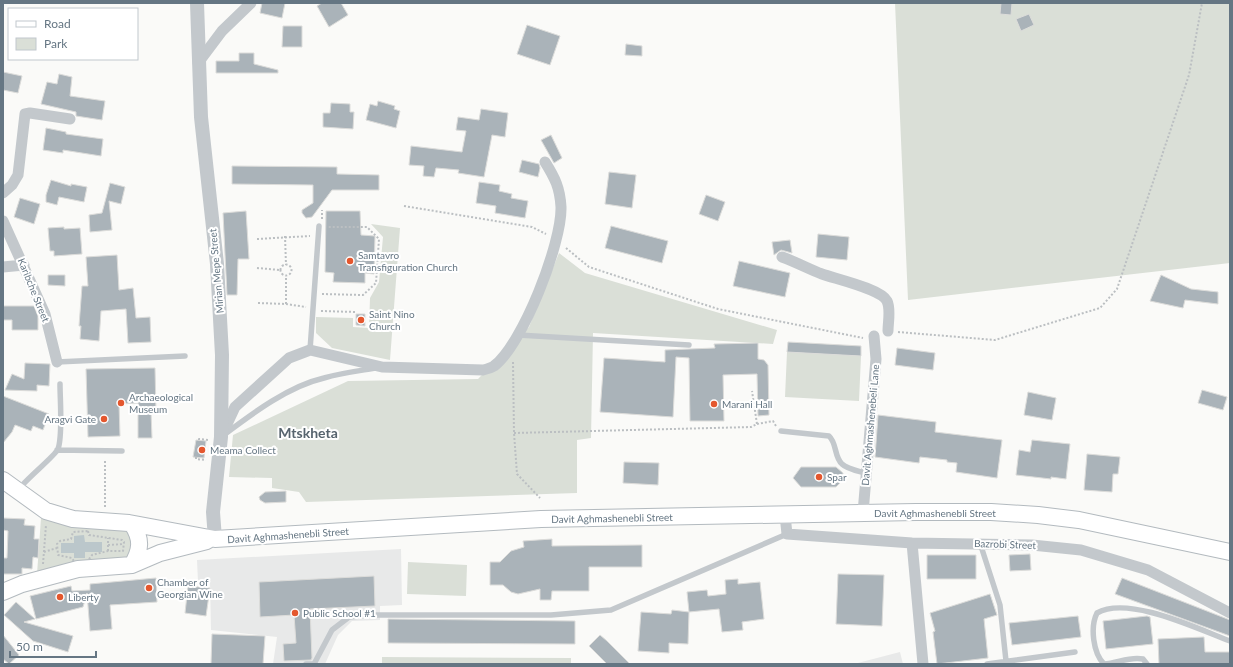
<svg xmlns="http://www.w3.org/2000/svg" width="1233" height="667" viewBox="0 0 1233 667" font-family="Lato,sans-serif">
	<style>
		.built { fill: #e8e9e9 }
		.green { fill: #dadfd7 }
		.water { fill: #bbc7cb }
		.building { fill: #aab3b9; stroke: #dcdcda }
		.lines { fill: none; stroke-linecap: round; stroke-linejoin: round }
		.secondary-casing { stroke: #b3babf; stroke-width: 18 }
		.path { stroke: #bbbfc2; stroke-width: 2; stroke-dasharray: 2 2; stroke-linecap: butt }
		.service { stroke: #c3c8cc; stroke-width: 5.5 }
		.minor { stroke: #c3c8cc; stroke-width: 11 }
		.tertiary { stroke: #c3c8cc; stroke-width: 14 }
		.secondary { stroke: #fff; stroke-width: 16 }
		.poi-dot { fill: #e4572e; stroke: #fff; stroke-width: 1.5 }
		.labels { text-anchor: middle; stroke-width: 4; stroke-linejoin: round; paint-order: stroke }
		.poi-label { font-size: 10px; fill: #657683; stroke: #fff; text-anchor: start }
		.street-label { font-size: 10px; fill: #657683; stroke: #fff }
		.district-label { font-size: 14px; font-weight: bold; fill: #57646e; stroke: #fff }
	</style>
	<rect width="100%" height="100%" fill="#fafaf8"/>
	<path class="built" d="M 401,549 L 402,605 L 380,606 L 380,620 L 352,621 L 338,635 L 325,664 L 273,664 L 277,637 L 211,630 L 210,582 L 198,582 L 197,560 Z
		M 900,652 L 903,664 L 854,664 Z"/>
	<path class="green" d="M 895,3 L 1230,3 L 1230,263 L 908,300 Z
		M 371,224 L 400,228 L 390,360 L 332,348 L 316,333 L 316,317 L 353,318 L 353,327 L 369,328 L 370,298 L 379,282 L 383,237 Z
		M 559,253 L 585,273 L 777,330 L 773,344 L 593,333 L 591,438 L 577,440 L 577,493 L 306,502 L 299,492 L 272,488 L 272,478 L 229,477 L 233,435 L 348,381 L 478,379 L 529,327 Z
		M 787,352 L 861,356 L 859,401 L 785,397 Z
		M 41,518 L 128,530 L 134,549 L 127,557 L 115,561 L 37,574 Z
		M 408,562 L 467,565 L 466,596 L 407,594 Z
		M 382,657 L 571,658 L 571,664 L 382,664 Z"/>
	<path class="water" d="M 84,535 L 85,542 L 102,542 L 102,552 L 85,552 L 85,558 L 74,558 L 74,553 L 61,553 L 61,543 L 74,543 L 74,536 Z"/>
	<path class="building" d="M 262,3 L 285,3 L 282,18 L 260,13 Z
		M 322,3 L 341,3 L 348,15 L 329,27 L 317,6 Z
		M 1001,3 L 1012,3 L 1011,15 L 1000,14 Z
		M 1029,14 L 1034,25 L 1021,31 L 1016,19 Z
		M 527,25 L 560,36 L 550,65 L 517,54 Z
		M 283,26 L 302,26 L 302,47 L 282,47 Z
		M 626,44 L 642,46 L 642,56 L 625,55 Z
		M 239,53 L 254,53 L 254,64 L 278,70 L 278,73 L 216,73 L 216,61 L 239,61 Z
		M 3,72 L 22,76 L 18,93 L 3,90 Z
		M 59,74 L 72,77 L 70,96 L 105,101 L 102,120 L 76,116 L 76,112 L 41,104 L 47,82 L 57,84 Z
		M 378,101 L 395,106 L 394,109 L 400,111 L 396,128 L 366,120 L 370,104 L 377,106 Z
		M 331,103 L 350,104 L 350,112 L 354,112 L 353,129 L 323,127 L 323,113 L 330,113 Z
		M 481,109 L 508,113 L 505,137 L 492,135 L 484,177 L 458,173 L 459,170 L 436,168 L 434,177 L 423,176 L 424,166 L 409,165 L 411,146 L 462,152 L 466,131 L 456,130 L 458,117 L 479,120 Z
		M 46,128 L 66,132 L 66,134 L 103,139 L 101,156 L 63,150 L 63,153 L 43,150 Z
		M 551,135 L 562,158 L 554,163 L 541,140 Z
		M 522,160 L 539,164 L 540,168 L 538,177 L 519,172 Z
		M 232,166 L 337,167 L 337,174 L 379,175 L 379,190 L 332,190 L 312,217 L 306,218 L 302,213 L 302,210 L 313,203 L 313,185 L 232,184 Z
		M 609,172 L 636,175 L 632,208 L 605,204 Z
		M 51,180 L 71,186 L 71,184 L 87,187 L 84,202 L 59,197 L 57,205 L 46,202 L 46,195 Z
		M 479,182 L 500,185 L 499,191 L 512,194 L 511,198 L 528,201 L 525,218 L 495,213 L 496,206 L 476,203 Z
		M 110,183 L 125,187 L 121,204 L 109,201 L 112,230 L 90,232 L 89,215 L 102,213 Z
		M 706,195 L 725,202 L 718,221 L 699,214 Z
		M 20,198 L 40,204 L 34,224 L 14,217 Z
		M 246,211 L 249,259 L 238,259 L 237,295 L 227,295 L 223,213 Z
		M 326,211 L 360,211 L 361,235 L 375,236 L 374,274 L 365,273 L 365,283 L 333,282 L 334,273 L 325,272 Z
		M 611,226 L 668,241 L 662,263 L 605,248 Z
		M 64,227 L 64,229 L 80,228 L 82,254 L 54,256 L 54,251 L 50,251 L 48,228 Z
		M 818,234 L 849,237 L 847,260 L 816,257 Z
		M 790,240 L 792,253 L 781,250 L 774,255 L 772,242 Z
		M 117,255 L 119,290 L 133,288 L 136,318 L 150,317 L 151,342 L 128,343 L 126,309 L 101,311 L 99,341 L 80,339 L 81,326 L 79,326 L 82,286 L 88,286 L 86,257 Z
		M 739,261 L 790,273 L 785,297 L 733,286 Z
		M 48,275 L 65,275 L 65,286 L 48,285 Z
		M 1161,275 L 1191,289 L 1218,292 L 1218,304 L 1185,300 L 1183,308 L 1150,301 Z
		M 3,306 L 34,306 L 38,316 L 38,330 L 12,330 L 12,320 L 3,320 Z
		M 356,314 L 365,314 L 365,326 L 356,325 Z
		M 788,342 L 861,346 L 861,356 L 787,352 Z
		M 758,343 L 758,359 L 764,360 L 768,365 L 769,415 L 758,416 L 757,374 L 723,375 L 724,421 L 690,421 L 689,358 L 676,357 L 673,417 L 600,412 L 604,358 L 665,362 L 665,350 L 715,348 L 714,344 Z
		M 897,348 L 935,353 L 933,370 L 895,365 Z
		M 25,363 L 50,364 L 49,386 L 37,385 L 37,391 L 5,390 L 12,374 L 24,379 Z
		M 155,368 L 156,412 L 151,412 L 152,438 L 138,438 L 138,403 L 119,404 L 120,436 L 88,437 L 86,369 Z
		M 1202,390 L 1227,397 L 1223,410 L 1198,403 Z
		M 1028,392 L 1056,398 L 1052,420 L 1024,415 Z
		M 3,396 L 49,414 L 43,430 L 33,426 L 31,431 L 15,425 L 12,432 L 3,443 Z
		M 878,415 L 936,422 L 935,432 L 1002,440 L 997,478 L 956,472 L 957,463 L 947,462 L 947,460 L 920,457 L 919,463 L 875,457 Z
		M 196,440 L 206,441 L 204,458 L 193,457 Z
		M 1032,440 L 1070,444 L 1066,479 L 1051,477 L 1051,479 L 1016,475 L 1019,450 L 1030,452 Z
		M 1087,454 L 1120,457 L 1118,474 L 1113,474 L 1112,492 L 1084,490 Z
		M 624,462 L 659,463 L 658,485 L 623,483 Z
		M 801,467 L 836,467 L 843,473 L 843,480 L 836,487 L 801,487 L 793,478 Z
		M 286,491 L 286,502 L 265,503 L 260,500 L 259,497 L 265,492 Z
		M 3,518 L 25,519 L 24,525 L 35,526 L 34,539 L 39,539 L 38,558 L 33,557 L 32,569 L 22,568 L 22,574 L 3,574 L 3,558 L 7,558 L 8,531 L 3,530 Z
		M 552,539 L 552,546 L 642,545 L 642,567 L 589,567 L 589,591 L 552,591 L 551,600 L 540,600 L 540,589 L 518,594 L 511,592 L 503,585 L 490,585 L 490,562 L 500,562 L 511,551 L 524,547 L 523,541 Z
		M 1030,554 L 1031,570 L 1010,571 L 1009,555 Z
		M 927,555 L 976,555 L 976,579 L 927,579 Z
		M 838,574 L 884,575 L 882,626 L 836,624 Z
		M 374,576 L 375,606 L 310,609 L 312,658 L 311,660 L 284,661 L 283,644 L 296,643 L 294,615 L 260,617 L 259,582 Z
		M 156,578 L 157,602 L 110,605 L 112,629 L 90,631 L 87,593 L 83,607 L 36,619 L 30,596 L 71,586 L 72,591 L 90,590 L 90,584 Z
		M 1122,578 L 1230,620 L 1230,636 L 1115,594 Z
		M 738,579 L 738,584 L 760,582 L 764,619 L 742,622 L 743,630 L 722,632 L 719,609 L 689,612 L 687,592 L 707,590 L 708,596 L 726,594 L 725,580 Z
		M 188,586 L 210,588 L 206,616 L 185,613 Z
		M 990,594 L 997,615 L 984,619 L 988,658 L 937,664 L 933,632 L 935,631 L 930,613 Z
		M 16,602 L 35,619 L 24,622 L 73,636 L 68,652 L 33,641 L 4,615 Z
		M 672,610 L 689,612 L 688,644 L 669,643 L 669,653 L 638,651 L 641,612 L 671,614 Z
		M 1078,616 L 1081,637 L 1012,645 L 1009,623 Z
		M 1147,616 L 1150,617 L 1153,644 L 1106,649 L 1103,621 Z
		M 388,619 L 575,621 L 575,644 L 388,643 Z
		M 212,634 L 265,636 L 263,664 L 211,664 Z
		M 3,635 L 19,655 L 9,664 L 3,659 Z
		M 600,635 L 607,641 L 630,664 L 607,664 L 589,646 Z
		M 1204,637 L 1205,652 L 1230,652 L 1230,664 L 1159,664 L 1158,639 Z"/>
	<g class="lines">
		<g class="secondary-casing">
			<path id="secondary" d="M 3,480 L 46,511 L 73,519 L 129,523 L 215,539 L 541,519 L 916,512 L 991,512 L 1038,515 L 1079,520 L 1230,552
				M 132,565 C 141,550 142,539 132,524
				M 3,592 L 22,584 L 78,569 L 132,565 L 160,553 L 207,541"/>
		</g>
		<path class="path" d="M 404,206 L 532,227 L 546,234
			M 322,219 L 322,210
			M 285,236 L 286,265
			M 257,239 L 310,236
			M 566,248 L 589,267 L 718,309 L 863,338
			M280.5 270a5.5 5.5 0 1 1 11 0a5.5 5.5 0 1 1-11 0Z
			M 257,268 L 280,270
			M 322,294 L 363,295 L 376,283 L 379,239 L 367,227 L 327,227
			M 258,303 L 286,304 L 306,307
			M 286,304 L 286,276
			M 321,311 L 356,312
			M 898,332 L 995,340 L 1100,308 L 1117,289 L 1189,75 L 1202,3
			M 513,362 L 514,433 L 517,474 L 540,498
			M 757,424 L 773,421 L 776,426
			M 514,433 L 751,427 L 757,424 L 752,391
			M 199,440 L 199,439 L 208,440
			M 196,457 L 196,459 L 206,460
			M 105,507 L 105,459
			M 88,531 L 89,535 L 122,540 L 124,542 L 123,551 L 108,551 L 92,555 L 87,562 L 75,563 L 72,558 L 58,555 L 57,544 L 60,541 L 71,539 L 73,532 Z
			M 108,545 L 124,544
			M 108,551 L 108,538
			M 44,552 L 57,548
			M 43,564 L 46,525"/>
		<path class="service" d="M 518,335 L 689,345
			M 310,350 L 319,226
			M 57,362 L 185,356
			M 781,431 L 829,436 C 837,443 834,457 842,464 C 847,469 858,471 865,473
			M 225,434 C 253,413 289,386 324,378 C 341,373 358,371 376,368
			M 57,450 L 122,451
			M 19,489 C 26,479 55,456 58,449 C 63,435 60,401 60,384
			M 980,543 L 1000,605 L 1006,661
			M 306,664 L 314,664 L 332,630 L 349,617 L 373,615 L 551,615 L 611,610 L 787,534
			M 987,664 L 1075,652
			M 1147,664 L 1143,659 C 1130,656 1118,663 1104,664 C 1093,653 1090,627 1097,613 C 1128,595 1198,629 1230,641"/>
		<path class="minor" d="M 198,63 L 222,31 L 251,3
			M 3,193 L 12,185 L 18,175 L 25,114 L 30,113 L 70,119
			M 3,221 L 45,314 L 57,362
			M 782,257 C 796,262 809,269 822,274 C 836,279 881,289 887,301 C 891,309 888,322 888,331
			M 3,267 L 24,265
			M 222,435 L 235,407 L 289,358 L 310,350 L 382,367 L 483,370 C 487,369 491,368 494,366 C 523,344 562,243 561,207 C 560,188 555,178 545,162
			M 863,513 L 876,359 L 874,336
			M 785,515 L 787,534 L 912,543 L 1032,545 L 1081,550 L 1148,570 L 1230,613
			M 912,543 L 923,664"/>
		<path class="tertiary" d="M 197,3 L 201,117 L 217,264 L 222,355 L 221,437 L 213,512 L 215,539"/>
		<use href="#secondary" class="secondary"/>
	</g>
	<g class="poi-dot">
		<circle cx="350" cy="261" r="4"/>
		<circle cx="361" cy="320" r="4"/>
		<circle cx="121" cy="403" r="4"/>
		<circle cx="714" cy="404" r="4"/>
		<circle cx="104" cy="419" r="4"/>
		<circle cx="202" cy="450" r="4"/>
		<circle cx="819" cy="477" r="4"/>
		<circle cx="149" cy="588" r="4"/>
		<circle cx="60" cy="597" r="4"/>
		<circle cx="295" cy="613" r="4"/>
	</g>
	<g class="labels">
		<g class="poi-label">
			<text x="358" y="259">Samtavro<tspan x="358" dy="12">Transfiguration Church</tspan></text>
			<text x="369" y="318">Saint Nino<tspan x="369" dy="12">Church</tspan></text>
			<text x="129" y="401">Archaeological<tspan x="129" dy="12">Museum</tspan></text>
			<text x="722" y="408">Marani Hall</text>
			<text x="96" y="423" text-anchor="end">Aragvi Gate</text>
			<text x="210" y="454">Meama Collect</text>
			<text x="827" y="481">Spar</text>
			<text x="157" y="586">Chamber of<tspan x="157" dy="12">Georgian Wine</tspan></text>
			<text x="68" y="601">Liberty</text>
			<text x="303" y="617">Public School #1</text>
		</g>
		<g class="street-label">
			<text transform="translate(216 271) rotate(-95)" y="4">Mirian Mepe Street</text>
			<text transform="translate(34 290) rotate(68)" y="4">Karibche Street</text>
			<text transform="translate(870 425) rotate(-85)" y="4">Davit Aghmashenebeli Lane</text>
			<text x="935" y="517">Davit Aghmashenebli Street</text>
			<text transform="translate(612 518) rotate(-1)" y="4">Davit Aghmashenebli Street</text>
			<text transform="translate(288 535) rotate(-4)" y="4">Davit Aghmashenebli Street</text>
			<text transform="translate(1005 544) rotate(2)" y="4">Bazrobi Street</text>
		</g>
		<g class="district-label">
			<text x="308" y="438">Mtskheta</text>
		</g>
	</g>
	<rect width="1233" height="667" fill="none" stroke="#657683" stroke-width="8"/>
	<rect x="8" y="8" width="130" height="52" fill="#ffffff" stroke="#c1c8cd"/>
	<rect x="16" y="21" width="20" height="6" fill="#ffffff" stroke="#c1c8cd"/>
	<text x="44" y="28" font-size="12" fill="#657683">Road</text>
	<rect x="16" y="38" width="20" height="12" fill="#dadfd7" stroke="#c1c8cd"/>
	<text x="44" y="48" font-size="12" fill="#657683">Park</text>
	<path d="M10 651v6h86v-6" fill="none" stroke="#657683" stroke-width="2"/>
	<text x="16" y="651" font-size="12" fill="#657683" stroke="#ffffff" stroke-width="3" paint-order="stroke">50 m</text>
</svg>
